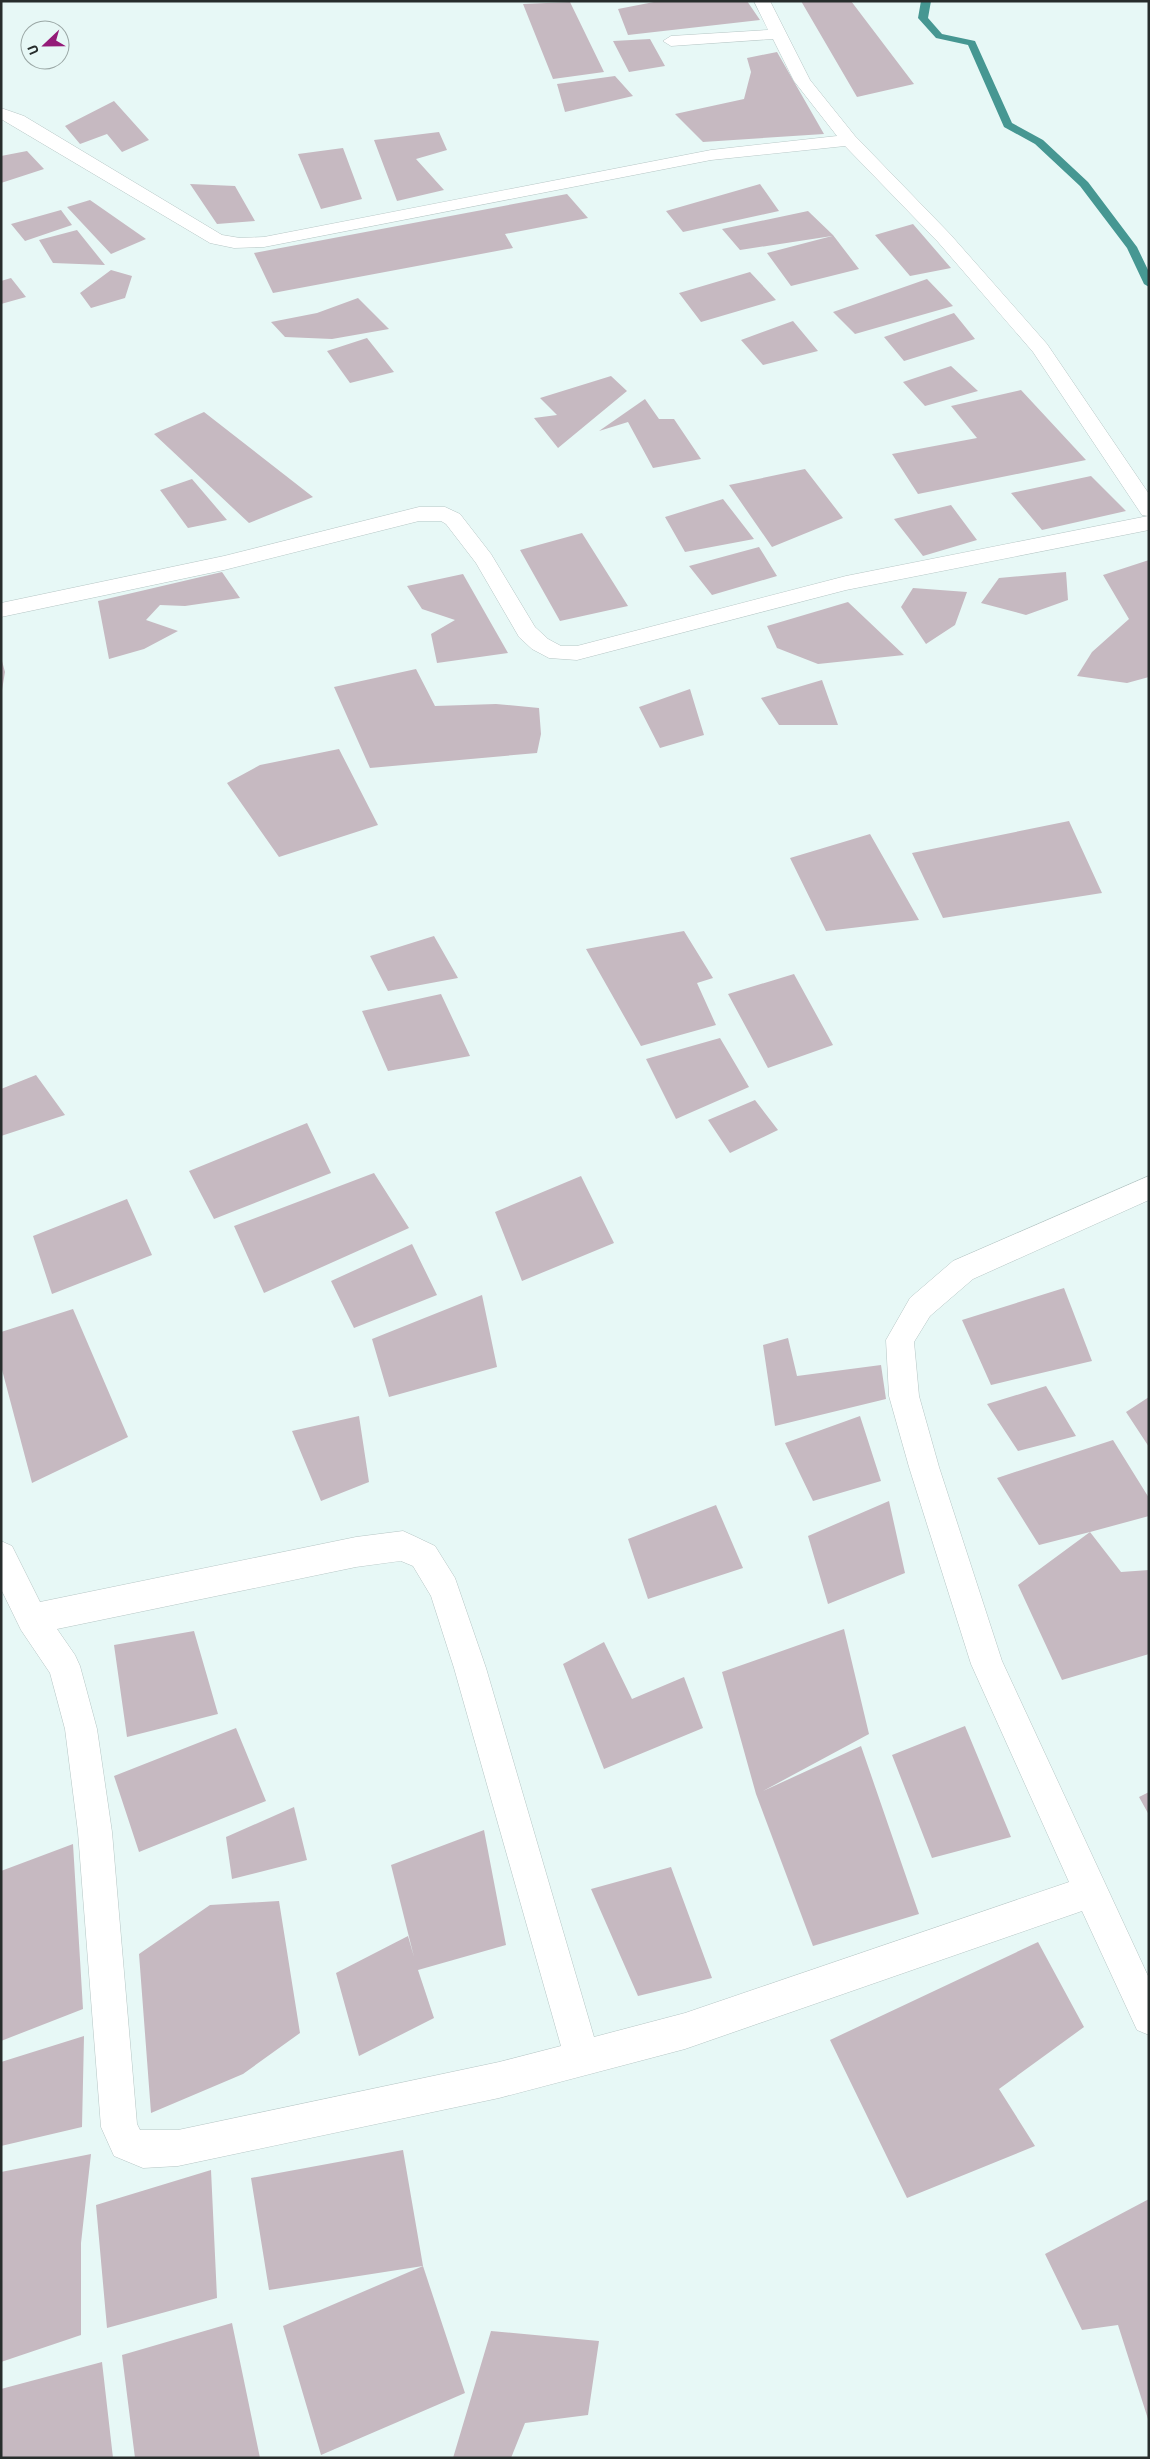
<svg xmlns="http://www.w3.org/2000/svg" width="1150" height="2459" viewBox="0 0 1150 2459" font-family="'Titillium Web',sans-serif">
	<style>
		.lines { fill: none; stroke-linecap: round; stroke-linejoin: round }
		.stream { fill: #469792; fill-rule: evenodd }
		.building { fill: #c6b9c1 }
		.minor-casing { stroke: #b6c6c5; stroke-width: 1 }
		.minor { fill: #fff; fill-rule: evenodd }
	</style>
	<rect width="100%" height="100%" fill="#e7f8f6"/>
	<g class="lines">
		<path class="stream" d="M 921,1 L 931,1 L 928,18 L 942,34 L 975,41 L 1012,123 L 1043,140 L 1088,182 L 1137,247 L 1149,272 L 1149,287 L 1144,284 L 1127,248 L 1080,186 L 1035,144 L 1004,127 L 968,45 L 936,38 L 918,18 Z"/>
	</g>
	<path class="building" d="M 659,1 L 747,1 L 760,20 L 628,35 L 618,9 Z
		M 801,1 L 851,1 L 914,84 L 857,97 Z
		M 570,2 L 604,72 L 553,79 L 523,4 Z
		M 650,39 L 665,66 L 629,72 L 613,41 Z
		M 777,52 L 824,134 L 703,142 L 675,114 L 744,99 L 751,72 L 747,58 Z
		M 615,76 L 633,96 L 565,112 L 557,84 Z
		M 114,101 L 149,140 L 122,152 L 107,134 L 80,144 L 65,126 Z
		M 439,132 L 447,150 L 416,159 L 444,190 L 397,201 L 374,140 Z
		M 343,148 L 362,199 L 321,209 L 298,154 Z
		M 27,151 L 44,169 L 1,183 L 1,156 Z
		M 190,184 L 235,186 L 255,221 L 217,224 Z
		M 760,184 L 779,211 L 683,232 L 666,211 Z
		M 567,194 L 588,218 L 505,234 L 513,248 L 273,293 L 254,253 Z
		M 90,200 L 146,239 L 111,254 L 67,207 Z
		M 61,210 L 72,225 L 25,241 L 11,224 Z
		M 808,211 L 833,235 L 859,269 L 791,286 L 767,253 L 832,236 L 740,250 L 722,229 Z
		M 913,224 L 951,268 L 910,276 L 875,235 Z
		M 77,230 L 105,265 L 53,263 L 39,240 Z
		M 111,270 L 132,276 L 125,298 L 91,308 L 80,293 Z
		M 750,272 L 776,300 L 701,322 L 679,293 Z
		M 11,278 L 26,297 L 1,304 L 1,281 Z
		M 927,279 L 953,306 L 855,334 L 833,312 Z
		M 358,298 L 389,329 L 332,339 L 285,337 L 271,322 L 317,313 Z
		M 954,313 L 975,339 L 904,361 L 884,337 Z
		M 793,321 L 818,351 L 763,365 L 741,340 Z
		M 367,338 L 394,372 L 350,383 L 327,351 Z
		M 951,366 L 978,391 L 925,406 L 903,382 Z
		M 611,376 L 627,391 L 558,448 L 534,418 L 557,415 L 540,398 Z
		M 1021,390 L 1086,460 L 918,494 L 892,454 L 977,438 L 951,406 Z
		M 645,399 L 659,419 L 674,419 L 701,459 L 653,468 L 628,422 L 599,431 Z
		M 204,412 L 313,497 L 249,523 L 154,434 Z
		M 805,469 L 843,518 L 772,547 L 729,485 Z
		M 1091,476 L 1126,511 L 1042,530 L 1011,493 Z
		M 192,479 L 227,520 L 188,528 L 160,490 Z
		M 723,499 L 754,539 L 685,552 L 665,517 Z
		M 951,505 L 977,540 L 923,556 L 894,519 Z
		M 582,533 L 628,606 L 560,621 L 520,550 Z
		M 759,547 L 777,576 L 712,595 L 689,566 Z
		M 1149,560 L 1149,677 L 1127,683 L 1077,676 L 1092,652 L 1129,619 L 1103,575 Z
		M 222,572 L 240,598 L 185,606 L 160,605 L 146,620 L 178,631 L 144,649 L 109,659 L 98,601 Z
		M 1066,572 L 1068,600 L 1026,615 L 981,603 L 999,578 Z
		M 463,574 L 508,653 L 437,663 L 431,634 L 455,620 L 422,609 L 407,586 Z
		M 913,588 L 967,592 L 955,625 L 926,644 L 901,607 Z
		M 848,602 L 904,655 L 818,664 L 777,648 L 767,626 Z
		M 2,661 L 5,672 L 2,690 L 1,690 Z
		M 416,669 L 435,706 L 496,704 L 539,708 L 541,734 L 537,753 L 370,768 L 334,687 Z
		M 822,680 L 838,725 L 779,725 L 761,698 Z
		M 690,689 L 704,735 L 660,748 L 639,707 Z
		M 339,749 L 378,825 L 279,857 L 227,783 L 260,765 Z
		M 1069,821 L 1102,893 L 943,918 L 912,853 Z
		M 870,834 L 919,920 L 826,931 L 790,858 Z
		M 684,931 L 713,978 L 697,983 L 716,1025 L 641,1046 L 586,949 Z
		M 434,936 L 458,978 L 388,991 L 370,956 Z
		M 794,974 L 833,1045 L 768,1068 L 728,994 Z
		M 441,994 L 470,1056 L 388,1071 L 362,1011 Z
		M 720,1038 L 749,1087 L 676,1119 L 646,1059 Z
		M 36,1075 L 65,1115 L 1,1136 L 1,1089 Z
		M 755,1100 L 778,1130 L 730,1153 L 708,1120 Z
		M 307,1123 L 331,1173 L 214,1219 L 189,1171 Z
		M 374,1173 L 409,1228 L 264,1293 L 234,1226 Z
		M 581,1176 L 614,1243 L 522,1281 L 495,1212 Z
		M 127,1199 L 152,1255 L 52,1294 L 33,1236 Z
		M 412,1244 L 437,1295 L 354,1328 L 331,1281 Z
		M 1064,1288 L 1092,1361 L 991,1385 L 962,1320 Z
		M 482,1295 L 497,1367 L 389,1397 L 372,1339 Z
		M 73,1309 L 128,1437 L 32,1483 L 1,1366 L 1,1332 Z
		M 788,1338 L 797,1376 L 881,1365 L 886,1399 L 775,1426 L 763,1345 Z
		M 1046,1386 L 1076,1436 L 1018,1451 L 987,1404 Z
		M 1149,1397 L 1149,1447 L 1126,1412 Z
		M 359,1416 L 369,1482 L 321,1501 L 292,1431 Z
		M 860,1416 L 881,1481 L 813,1501 L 785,1443 Z
		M 1113,1440 L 1149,1498 L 1149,1516 L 1090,1532 L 1121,1572 L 1149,1570 L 1149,1654 L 1062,1680 L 1018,1585 L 1090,1532 L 1039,1545 L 997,1478 Z
		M 889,1501 L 905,1573 L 828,1604 L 808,1536 Z
		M 716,1505 L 743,1568 L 648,1599 L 628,1539 Z
		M 844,1629 L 869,1734 L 763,1791 L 861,1746 L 919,1914 L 813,1946 L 756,1794 L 722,1672 Z
		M 194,1631 L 218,1714 L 127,1737 L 114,1645 Z
		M 604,1642 L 632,1699 L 684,1677 L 703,1728 L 604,1769 L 563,1664 Z
		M 965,1726 L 1011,1837 L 932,1858 L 892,1755 Z
		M 236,1728 L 266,1801 L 139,1852 L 114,1776 Z
		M 1149,1792 L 1149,1815 L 1139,1797 Z
		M 294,1807 L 307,1860 L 232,1879 L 226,1837 Z
		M 484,1830 L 506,1945 L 418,1970 L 434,2018 L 359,2056 L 336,1973 L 408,1936 L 414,1957 L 391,1865 Z
		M 73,1844 L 83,2009 L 1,2041 L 1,1871 Z
		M 671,1867 L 712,1978 L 638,1996 L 591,1889 Z
		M 279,1901 L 300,2033 L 243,2074 L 151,2113 L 139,1954 L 210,1905 Z
		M 1038,1942 L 1084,2027 L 999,2089 L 1035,2146 L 907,2198 L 830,2040 Z
		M 84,2036 L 82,2127 L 1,2146 L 1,2062 Z
		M 403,2150 L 423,2266 L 269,2290 L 251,2178 Z
		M 91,2154 L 81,2243 L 81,2335 L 1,2362 L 1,2172 Z
		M 211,2170 L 217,2298 L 107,2328 L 96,2205 Z
		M 1149,2199 L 1149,2419 L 1148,2419 L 1118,2325 L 1082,2330 L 1045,2254 Z
		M 423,2266 L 465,2393 L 321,2455 L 283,2326 Z
		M 232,2323 L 260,2458 L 135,2458 L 122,2355 Z
		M 491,2331 L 599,2341 L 588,2415 L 525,2423 L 511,2458 L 453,2458 Z
		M 102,2362 L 113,2458 L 1,2458 L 1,2389 Z"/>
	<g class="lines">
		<g class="minor-casing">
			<path id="minor" d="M 754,1 L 770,1 L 810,80 L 855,136 L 950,234 L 1047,344 L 1149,494 L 1149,530 L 846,590 L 577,660 L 549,658 L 532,649 L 519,637 L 476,563 L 446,524 L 441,521 L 419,521 L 224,570 L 1,617 L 1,603 L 224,556 L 419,507 L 445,507 L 460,514 L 491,554 L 535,627 L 548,639 L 561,646 L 577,646 L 846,576 L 1148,516 L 1142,515 L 1033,352 L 938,242 L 845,146 L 711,160 L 264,247 L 234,248 L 210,243 L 1,119 L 1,108 L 24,116 L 222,235 L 240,238 L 264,237 L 711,150 L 837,136 L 794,81 L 773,39 L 671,46 L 663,41 L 671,36 L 768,30 Z
				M 1149,1176 L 1149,1200 L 973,1279 L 930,1316 L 914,1342 L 919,1396 L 939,1467 L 1002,1661 L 1149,1978 L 1149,2035 L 1137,2030 L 1082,1911 L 685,2049 L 499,2098 L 178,2166 L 143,2168 L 114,2156 L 101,2127 L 78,1832 L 65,1729 L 50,1673 L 21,1630 L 1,1589 L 1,1541 L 12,1546 L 40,1602 L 356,1537 L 403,1531 L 414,1536 L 435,1546 L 455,1578 L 486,1668 L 594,2037 L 685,2013 L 1069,1882 L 971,1664 L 909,1467 L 889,1396 L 886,1340 L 910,1298 L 953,1261 ZM 401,1561 L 413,1566 L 431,1596 L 454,1668 L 561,2046 L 499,2062 L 178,2130 L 140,2130 L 137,2124 L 112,1832 L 97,1729 L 80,1666 L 75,1655 L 57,1629 L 356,1567 Z"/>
		</g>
		<use href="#minor" class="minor"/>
	</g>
	<rect width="1150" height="2459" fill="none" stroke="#272d2c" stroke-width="5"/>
	<g transform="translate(45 45) rotate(248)"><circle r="24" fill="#e7f8f6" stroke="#9aa7a5"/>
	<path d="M0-4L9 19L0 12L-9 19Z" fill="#941b78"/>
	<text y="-8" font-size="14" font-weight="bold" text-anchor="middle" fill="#272d2c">U</text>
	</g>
</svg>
